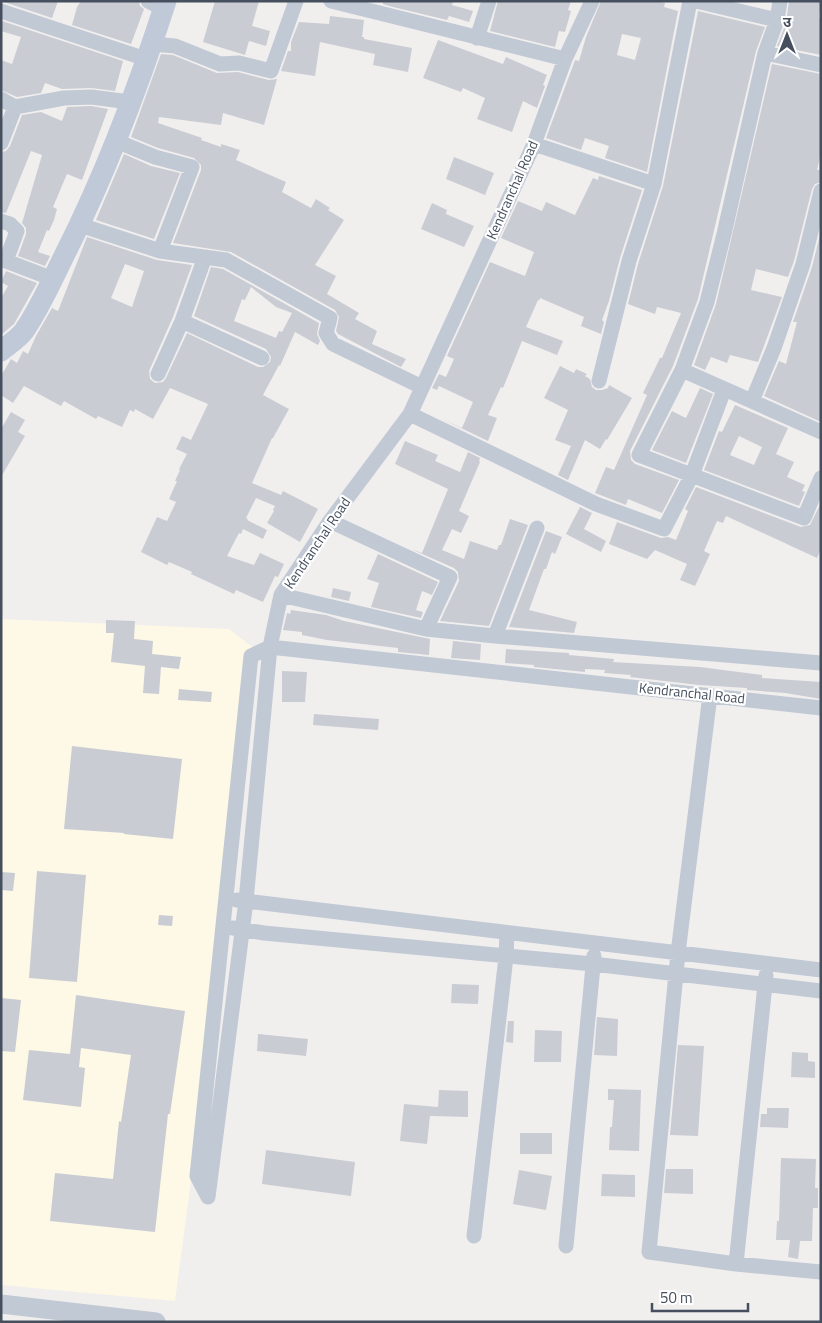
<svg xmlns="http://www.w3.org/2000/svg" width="822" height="1323" viewBox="0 0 822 1323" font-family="'Titillium Web','Noto Sans Devanagari',sans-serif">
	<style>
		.commercial { fill: #fdf9e6 }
		.building { fill: #caccd4; fill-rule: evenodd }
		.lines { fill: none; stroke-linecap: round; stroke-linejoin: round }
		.minor { stroke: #c1c9d4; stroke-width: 15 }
		.tertiary { stroke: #c1c9d4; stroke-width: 19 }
		.secondary { stroke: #c0c9d8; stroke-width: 21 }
		.labels { text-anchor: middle; stroke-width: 4.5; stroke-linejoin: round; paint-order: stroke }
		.street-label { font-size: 14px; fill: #454f5d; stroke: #fff }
	</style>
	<rect width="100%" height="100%" fill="#f1eeee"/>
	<path class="commercial" d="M 1,619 L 229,629 L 255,649 L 222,949 L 175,1301 L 1,1285 Z"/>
	<path class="building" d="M 1,1 L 58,1 L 52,18 Z
		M 81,1 L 139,1 L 140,6 L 144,9 L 131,44 L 72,25 L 77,7 Z
		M 215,1 L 259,1 L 252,26 L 270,31 L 266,46 L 249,41 L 245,55 L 203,42 Z
		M 383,1 L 453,1 L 452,5 L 473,11 L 469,22 L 449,16 L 447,20 L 389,6 L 383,4 Z
		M 498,1 L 571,1 L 568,10 L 571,11 L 565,32 L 559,31 L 555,47 L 490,31 Z
		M 601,1 L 657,1 L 665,3 L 664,7 L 678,11 L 647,172 L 605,158 L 609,146 L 585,138 L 581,150 L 546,138 L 574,63 L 575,60 L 579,61 L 586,37 ZM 622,34 L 641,38 L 635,60 L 617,55 Z
		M 789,1 L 821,1 L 819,18 L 821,18 L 821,55 L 777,46 L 786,23 Z
		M 698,11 L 765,27 L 756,51 L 698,299 L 673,366 L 630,451 L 631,460 L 635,464 L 679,480 L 662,513 L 628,499 L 626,505 L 595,493 L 606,467 L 614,470 L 647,395 L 643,393 L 660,358 L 662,358 L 681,313 L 657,307 L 655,314 L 628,304 L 638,264 L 663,186 Z
		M 330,16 L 364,20 L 362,37 L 364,37 L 364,39 L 412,48 L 408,72 L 373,65 L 375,54 L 320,42 L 315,76 L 281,71 L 288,51 L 291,51 L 291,42 L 299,22 L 329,24 Z
		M 2,21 L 123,61 L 115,91 L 91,88 L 62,89 L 45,83 L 41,93 L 17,97 L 1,90 L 1,60 L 12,64 L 21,37 L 1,31 Z
		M 438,40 L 503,64 L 506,57 L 547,75 L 543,85 L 545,86 L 537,108 L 523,101 L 512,132 L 477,119 L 485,98 L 463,88 L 461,92 L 423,78 Z
		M 161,54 L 173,55 L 217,73 L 238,72 L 269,80 L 277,79 L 264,125 L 223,113 L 221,125 L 159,117 L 158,123 L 202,138 L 201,140 L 221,147 L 221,144 L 240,150 L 236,160 L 286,182 L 282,192 L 311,208 L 316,199 L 330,208 L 328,210 L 344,220 L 315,265 L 336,276 L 327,294 L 359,313 L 355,319 L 377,331 L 372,344 L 406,359 L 401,367 L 338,334 L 336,331 L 339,317 L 335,310 L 231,252 L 173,243 L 201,170 L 201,165 L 194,158 L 158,148 L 131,137 Z
		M 772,64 L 821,74 L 821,153 L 817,170 L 821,170 L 821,182 L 815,184 L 812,189 L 794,261 L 788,277 L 756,269 L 751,290 L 782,297 L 758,362 L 730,355 L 727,363 L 711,357 L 705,370 L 694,365 L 716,304 Z
		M 91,106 L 108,109 L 82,180 L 67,174 L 53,207 L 57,209 L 54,220 L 49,231 L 47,230 L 38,252 L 50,256 L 45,266 L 18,256 L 26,234 L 26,228 L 22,223 L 42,155 L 31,151 L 6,213 L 1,212 L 1,152 L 6,151 L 10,146 L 22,115 L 41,112 L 62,121 L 67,107 Z
		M 124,154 L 151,166 L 180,173 L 154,239 L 96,220 Z
		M 454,157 L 494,173 L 485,195 L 446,179 Z
		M 599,176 L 642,190 L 620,258 L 609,301 L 602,320 L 604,322 L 601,334 L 581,326 L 584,317 L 540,298 L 539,301 L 538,300 L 526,327 L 563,341 L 557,355 L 522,341 L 503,388 L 501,387 L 488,415 L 497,418 L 488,441 L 440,418 L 462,428 L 473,402 L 439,386 L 437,390 L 432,388 L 439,374 L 446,377 L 454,359 L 447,356 L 490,262 L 525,276 L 534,252 L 501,238 L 518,201 L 542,211 L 546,202 L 575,215 L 593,178 L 598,180 Z
		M 432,203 L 447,210 L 446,214 L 474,226 L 464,247 L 421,229 Z
		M 821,231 L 821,422 L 764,396 L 779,361 L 786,364 L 797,322 L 793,322 L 812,267 Z
		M 87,237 L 157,260 L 192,265 L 173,317 L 149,371 L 150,379 L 155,383 L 163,382 L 166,378 L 187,333 L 258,367 L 263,367 L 270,362 L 271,357 L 266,349 L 194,316 L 211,267 L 223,269 L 319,323 L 317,334 L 320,341 L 318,345 L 295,332 L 280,366 L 279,365 L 263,395 L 289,409 L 273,438 L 272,438 L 252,483 L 281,495 L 283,491 L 318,509 L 300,542 L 267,523 L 274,511 L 273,510 L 275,506 L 256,498 L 246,518 L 248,519 L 247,520 L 267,530 L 263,539 L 243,529 L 241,534 L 239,533 L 227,556 L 254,565 L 260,553 L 284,564 L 278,577 L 275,576 L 263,602 L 236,590 L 234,594 L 191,574 L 192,572 L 169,562 L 167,565 L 141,552 L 157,517 L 167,521 L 176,502 L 169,499 L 177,481 L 175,481 L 180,470 L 179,469 L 187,454 L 176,449 L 182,436 L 191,440 L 208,404 L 170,388 L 153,419 L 135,409 L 134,412 L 130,410 L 122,427 L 98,416 L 96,419 L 64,401 L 61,406 L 24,386 L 13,403 L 1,395 L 1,376 L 11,359 L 17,363 L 23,351 L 28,354 L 36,336 L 52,308 L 58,311 ZM 125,264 L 144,271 L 132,307 L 111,298 ZM 251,287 L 276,307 L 292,313 L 282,332 L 279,331 L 276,338 L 234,321 L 242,299 L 245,300 Z
		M 6,271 L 37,283 L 14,324 L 1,335 L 1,298 L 8,286 L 1,282 Z
		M 560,366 L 574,373 L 576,369 L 587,374 L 585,376 L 590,379 L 592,387 L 596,390 L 602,390 L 608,388 L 609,385 L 632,398 L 607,440 L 606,439 L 600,449 L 585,440 L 568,480 L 558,475 L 571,446 L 555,440 L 568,410 L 544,398 Z
		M 700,388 L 713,394 L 686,463 L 652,450 L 672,411 L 686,418 Z
		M 735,405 L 788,428 L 776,454 L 794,462 L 787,477 L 805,485 L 802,491 L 805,492 L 799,506 L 704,470 L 719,431 L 722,432 ZM 739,436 L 762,447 L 754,465 L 730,455 Z
		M 11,412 L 25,420 L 18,432 L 25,436 L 1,477 L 1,429 Z
		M 405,441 L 438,455 L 435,461 L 460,472 L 468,452 L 480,458 L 479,461 L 480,462 L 459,511 L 469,516 L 461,533 L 452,529 L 442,550 L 464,559 L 470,541 L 497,550 L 499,545 L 501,545 L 510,519 L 528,525 L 489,626 L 440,621 L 459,581 L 458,572 L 454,568 L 411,549 L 422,553 L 448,489 L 395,464 Z
		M 696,487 L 801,527 L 810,525 L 821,503 L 821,549 L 817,558 L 726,516 L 723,523 L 717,521 L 704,551 L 710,554 L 695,586 L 680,580 L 687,564 L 655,550 L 647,559 L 609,544 L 617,522 L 661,538 L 668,537 L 676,540 L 688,511 L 685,509 Z
		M 580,507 L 592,513 L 584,529 L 606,541 L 601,552 L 566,534 Z
		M 546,531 L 562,537 L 555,554 L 552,552 L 546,569 L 544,569 L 529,610 L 577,622 L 574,633 L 509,627 Z
		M 378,554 L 438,582 L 432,595 L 422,591 L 416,610 L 423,612 L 421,618 L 371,607 L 379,583 L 367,579 Z
		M 333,588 L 351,592 L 349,601 L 331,597 Z
		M 291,610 L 326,615 L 344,621 L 430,639 L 429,655 L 398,652 L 398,648 L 327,640 L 302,635 L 302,632 L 283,630 L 287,613 L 290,614 Z
		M 106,620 L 135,621 L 134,639 L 153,641 L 152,654 L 181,657 L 179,669 L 161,667 L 159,694 L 143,693 L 145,666 L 111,662 L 114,633 L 106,633 Z
		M 453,641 L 481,644 L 480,660 L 451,658 Z
		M 506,649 L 569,653 L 569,655 L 614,659 L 613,662 L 700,667 L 762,675 L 762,678 L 821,682 L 821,699 L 785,693 L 747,690 L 747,688 L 699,685 L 630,677 L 631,675 L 604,673 L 605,670 L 585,669 L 585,672 L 565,670 L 534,667 L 534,665 L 505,663 Z
		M 282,671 L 307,672 L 305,702 L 282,702 Z
		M 179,689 L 212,692 L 211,702 L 178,700 Z
		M 314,714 L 379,719 L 378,730 L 313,725 Z
		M 72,746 L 182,759 L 173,839 L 124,834 L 124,833 L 64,829 Z
		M 37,871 L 86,875 L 77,982 L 29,978 Z
		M 1,872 L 15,873 L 13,891 L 1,890 Z
		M 159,915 L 173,916 L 172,926 L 158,925 Z
		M 452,984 L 479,985 L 478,1004 L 451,1003 Z
		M 76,995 L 185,1011 L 170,1114 L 168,1114 L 155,1232 L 50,1221 L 55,1173 L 113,1179 L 119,1121 L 121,1122 L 131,1055 L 81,1048 L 79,1067 L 85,1068 L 81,1107 L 23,1100 L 29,1050 L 70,1054 Z
		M 1,998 L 21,1000 L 15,1052 L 1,1051 Z
		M 597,1017 L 618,1019 L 617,1056 L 594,1055 Z
		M 508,1021 L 514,1021 L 513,1043 L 506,1042 Z
		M 535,1030 L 562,1031 L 561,1062 L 534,1062 Z
		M 258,1034 L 308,1039 L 306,1056 L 257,1051 Z
		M 678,1045 L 704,1046 L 698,1136 L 670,1135 Z
		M 792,1052 L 808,1053 L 808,1061 L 815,1062 L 815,1078 L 791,1077 Z
		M 608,1089 L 641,1090 L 639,1151 L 609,1150 L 610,1127 L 612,1127 L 614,1100 L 608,1100 Z
		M 439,1090 L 468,1091 L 468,1117 L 430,1116 L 427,1144 L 400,1141 L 404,1104 L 438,1107 Z
		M 767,1108 L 789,1108 L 788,1128 L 760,1127 L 761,1114 L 767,1114 Z
		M 520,1133 L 552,1133 L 552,1154 L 520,1154 Z
		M 266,1150 L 355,1162 L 351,1196 L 262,1184 Z
		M 781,1158 L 816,1159 L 815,1188 L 818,1188 L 818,1208 L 813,1208 L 812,1241 L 800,1241 L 798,1259 L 788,1257 L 790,1240 L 776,1240 L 777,1221 L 779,1221 Z
		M 666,1169 L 693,1169 L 693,1194 L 664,1193 Z
		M 519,1170 L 552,1176 L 546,1210 L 513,1204 Z
		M 602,1174 L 635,1175 L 635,1197 L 601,1196 Z"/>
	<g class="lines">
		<path class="minor" d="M 148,1 L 164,9
			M 331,1 L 565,59
			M 592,1 L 565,59 L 534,144 L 410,414 L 330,521 L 281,595 L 270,647 L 821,708
			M 696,1 L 777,20
			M 780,1 L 777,20 L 765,53 L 724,234 L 707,302 L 682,370 L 639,455 L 804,518 L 821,478
			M 1,11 L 146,59
			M 477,38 L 489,1
			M 152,44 L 175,46 L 220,64 L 239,63 L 271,71 L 296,1
			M 765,53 L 821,65
			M 1,99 L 15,107 L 64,98 L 91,97 L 130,102
			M 116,141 L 155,157 L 192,167 L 160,251
			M 1,143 L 15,107
			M 534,144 L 654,184
			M 1,221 L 10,224 L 17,231 L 6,261 L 53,279
			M 80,225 L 160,251 L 226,260 L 330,318 L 326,333 L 333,344 L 422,387
			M 182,321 L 262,358
			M 682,370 L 821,432
			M 158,374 L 182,321 L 205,257
			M 599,381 L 629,261 L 654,184 L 690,1
			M 752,401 L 774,348 L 803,264 L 821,191
			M 410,414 L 596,504 L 664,529 L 692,475 L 724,390
			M 330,521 L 450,577 L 426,629
			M 281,595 L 426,629 L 495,636 L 537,528
			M 495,636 L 821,663
			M 270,647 L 246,901 L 208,1197 L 197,1176 L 251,656 Z
			M 710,695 L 678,953 L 649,1252 L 736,1264 L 821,1272
			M 237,900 L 821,970
			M 233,928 L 264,933 L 593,964 L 821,991
			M 474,1236 L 506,957 L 507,933
			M 566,1246 L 594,956
			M 736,1264 L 766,975"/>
		<path class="tertiary" d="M 1,1304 L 156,1322"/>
		<path class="secondary" d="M 1,351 C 8,345 18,339 24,331 C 40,308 52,280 65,254 C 106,173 138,88 166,1"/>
	</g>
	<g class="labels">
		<g class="street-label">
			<text transform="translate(512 190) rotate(-66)" y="5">Kendranchal Road</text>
			<text transform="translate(317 543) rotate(-56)" y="5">Kendranchal Road</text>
			<text transform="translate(692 693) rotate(6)" y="5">Kendranchal Road</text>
		</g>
	</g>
	<rect width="822" height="1323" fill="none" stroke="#454f5d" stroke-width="5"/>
	<g transform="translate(787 35)" stroke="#ffffff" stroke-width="4" paint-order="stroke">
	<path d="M0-4L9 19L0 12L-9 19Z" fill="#454f5d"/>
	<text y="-8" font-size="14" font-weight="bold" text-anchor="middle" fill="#454f5d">उ</text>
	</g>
	<path d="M652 1303v8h96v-8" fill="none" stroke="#454f5d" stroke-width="2.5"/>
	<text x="660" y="1303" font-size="15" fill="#454f5d" stroke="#ffffff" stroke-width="4" paint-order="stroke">50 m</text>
</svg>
